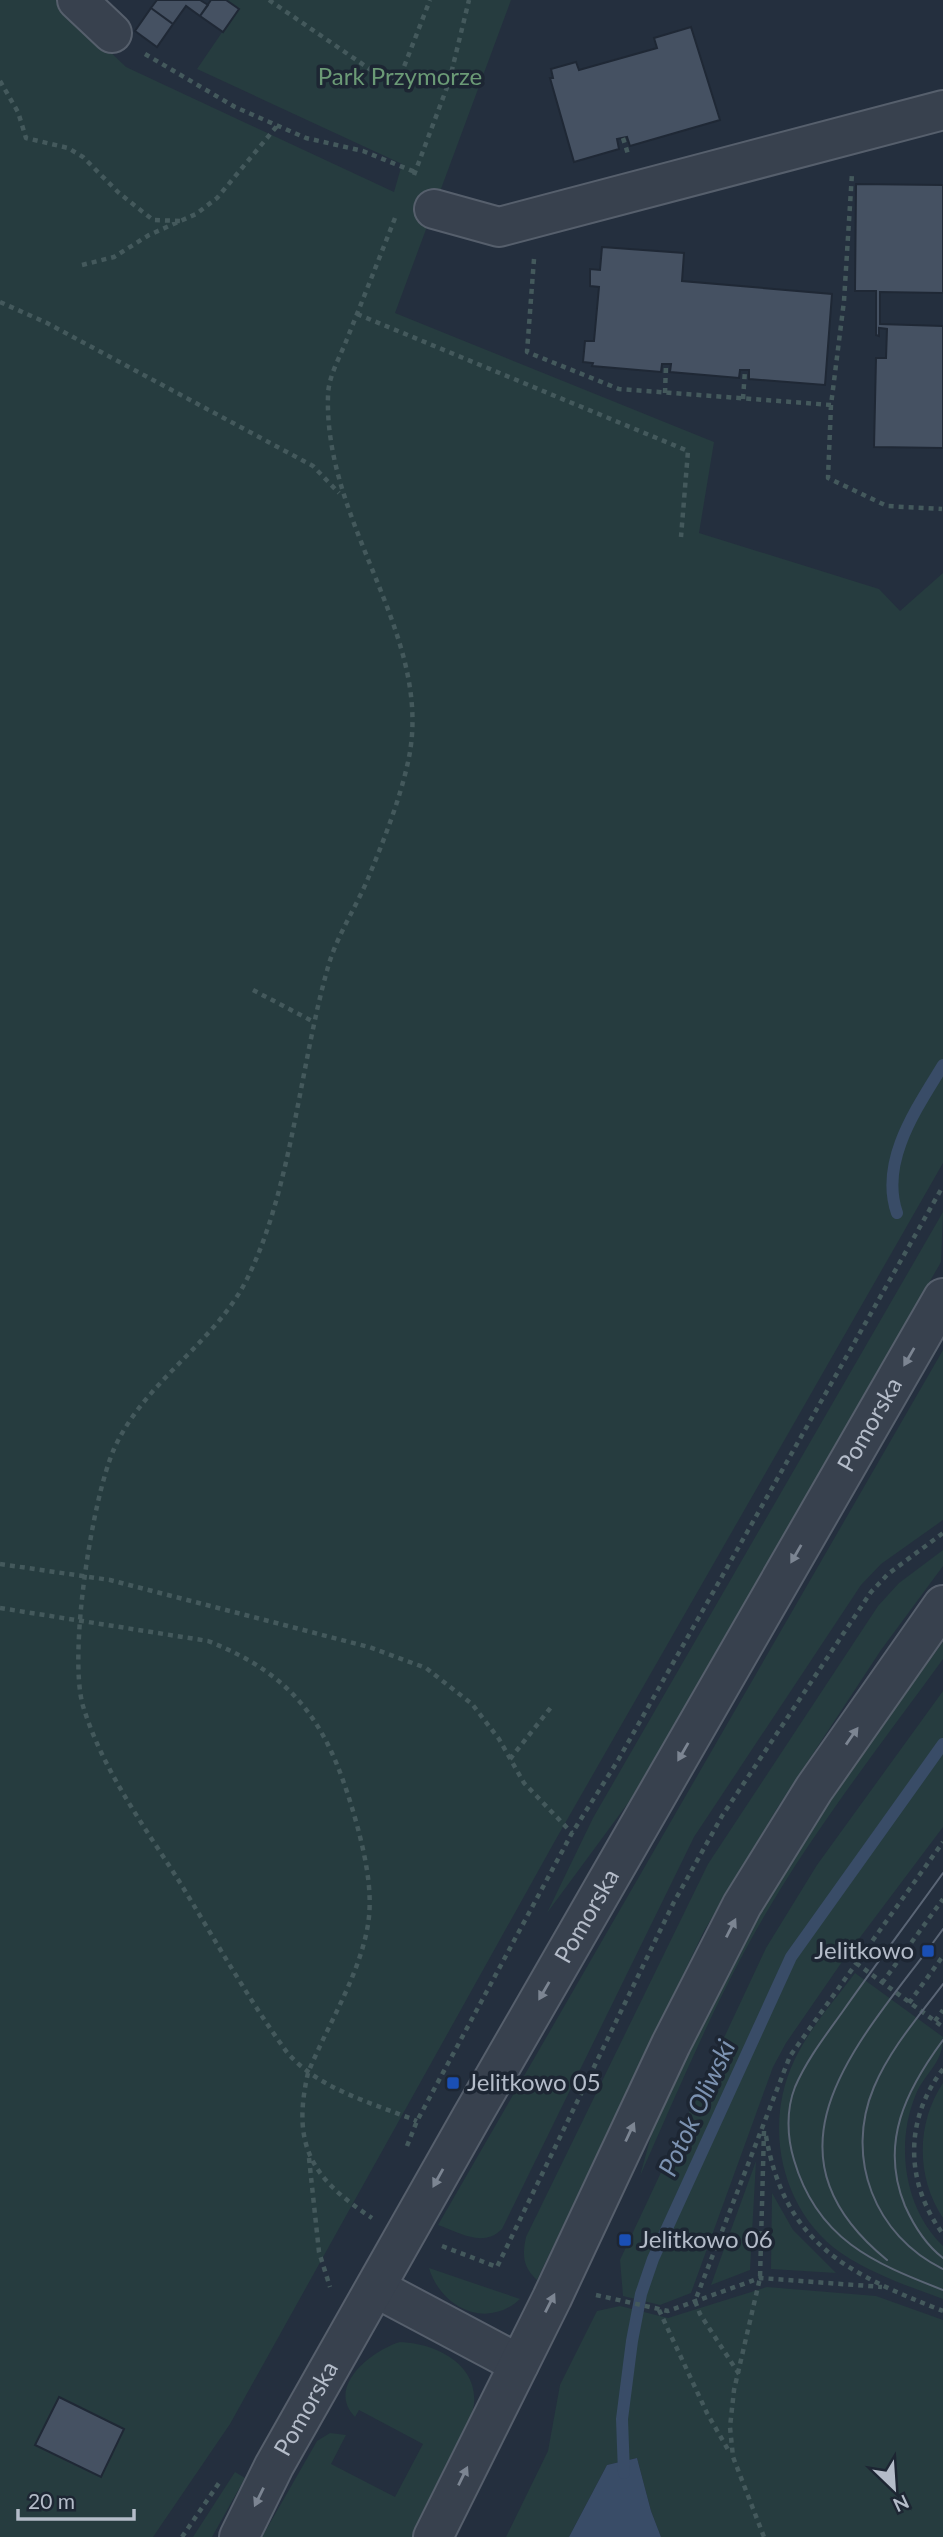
<svg xmlns="http://www.w3.org/2000/svg" width="943" height="2537" viewBox="0 0 943 2537" font-family="Lato,sans-serif">
	<style>
		.green { fill: #263c3f }
		.water { fill: #394c67 }
		.lines { fill: none; stroke-linecap: round; stroke-linejoin: round }
		.stream { stroke: #394c67; stroke-width: 12 }
		.building { fill: #455162; stroke: #1f2835; stroke-width: 2 }
		.minor-casing { stroke: #565f6c; stroke-width: 42 }
		.path { stroke: #44595c; stroke-width: 4.5; stroke-dasharray: 5 5; stroke-linecap: butt }
		.minor { stroke: #38414e; stroke-width: 38 }
		.tram { stroke: #5a6575; stroke-width: 2 }
		.oneway { fill: #7c8592 }
		.transit-dot { fill: #1a4fb4; stroke: #1d2633; stroke-width: 2.5 }
		.labels { text-anchor: middle; stroke-width: 7; stroke-linejoin: round; paint-order: stroke }
		.park-label { font-size: 24px; fill: #6b9a76; stroke: #1d2633 }
		.street-label { font-size: 24px; fill: #b4bcc9; stroke: #1d2633 }
		.poi-label { font-size: 24px; fill: #b4bcc9; stroke: #1d2633; text-anchor: start }
		.water-label { font-size: 26px; font-style: italic; fill: #7c92b1; stroke: #1d2633 }
	</style>
	<rect width="100%" height="100%" fill="#242f3e"/>
	<path class="green" d="M 0,0 L 56,0 L 126,67 L 394,192 L 402,164 L 197,69 L 238,9 L 226,0 L 511,0 L 395,313 L 714,442 L 699,533 L 879,589 L 900,611 L 943,573 L 943,1163 L 556,1839 L 230,2424 L 153,2537 L 0,2537 Z
		M 943,1212 L 941,1262 L 631,1799 L 547,1913 L 593,1818 Z
		M 943,1350 L 943,1520 L 881,1564 L 861,1585 L 694,1837 L 502,2229 C 483,2248 461,2233 438,2225 Z
		M 943,1550 L 943,1566 L 881,1650 L 776,1810 L 704,1931 L 537,2280 C 523,2267 522,2256 526,2237 L 708,1864 L 878,1606 L 899,1583 Z
		M 943,1642 L 943,1659 C 885,1739 823,1818 772,1903 C 720,1989 681,2084 640,2176 L 657,2114 L 726,1964 L 841,1780 Z
		M 943,1691 L 943,1827 L 846,1956 L 786,2043 L 773,2067 L 691,2293 L 660,2305 L 623,2296 L 620,2260 L 766,1948 L 817,1865 Z
		M 855,1973 L 943,2037 C 943,2064 926,2071 916,2094 C 895,2144 904,2208 943,2246 L 943,2299 C 908,2286 872,2274 841,2253 C 781,2211 763,2126 794,2061 C 809,2029 834,2001 855,1973 Z
		M 943,2083 L 943,2218 C 916,2178 916,2123 943,2083 Z
		M 756,2161 L 750,2270 L 711,2285 Z
		M 772,2193 L 793,2230 L 836,2273 L 771,2269 Z
		M 429,2268 L 520,2299 C 487,2330 441,2308 429,2268 Z
		M 767,2287 L 876,2296 L 943,2320 L 943,2537 L 661,2537 L 651,2511 L 637,2458 L 607,2465 L 569,2537 L 506,2537 L 548,2451 L 560,2385 L 597,2311 L 620,2306 L 668,2318 Z
		M 400,2342 C 434,2343 478,2363 474,2404 C 470,2435 427,2506 412,2537 L 262,2537 L 317,2441 L 330,2433 L 346,2435 L 331,2464 L 395,2497 L 423,2444 L 359,2410 L 355,2417 C 325,2386 373,2350 400,2342 Z
		M 235,2472 L 245,2478 L 212,2537 L 193,2537 Z"/>
	<path class="water" d="M 637,2458 L 651,2511 L 661,2537 L 569,2537 L 607,2465 Z"/>
	<g class="lines">
		<path class="stream" d="M 897,1213 C 879,1161 917,1108 943,1065
			M 624,2473 L 622,2419 L 632,2341 L 641,2294 L 653,2259 L 791,1957 L 943,1744"/>
	</g>
	<path class="building" d="M 157,0 L 200,0 L 208,5 L 200,16 L 186,6 L 173,24 L 151,8 Z
		M 211,0 L 226,0 L 239,9 L 223,32 L 200,16 Z
		M 151,8 L 173,24 L 157,47 L 135,31 Z
		M 691,27 L 720,120 L 630,146 L 627,137 L 617,139 L 619,149 L 574,162 L 550,78 L 553,78 L 551,69 L 576,62 L 579,70 L 657,48 L 654,38 Z
		M 856,184 L 943,185 L 943,293 L 880,292 L 880,324 L 943,326 L 943,448 L 874,447 L 876,358 L 886,358 L 887,329 L 879,328 L 879,336 L 876,335 L 876,291 L 855,291 Z
		M 602,247 L 684,253 L 682,281 L 832,294 L 825,385 L 749,379 L 749,370 L 740,370 L 739,378 L 670,372 L 671,364 L 662,364 L 661,372 L 592,366 L 593,363 L 583,362 L 585,341 L 594,341 L 599,287 L 590,286 L 590,269 L 600,270 Z
		M 59,2397 L 124,2429 L 101,2477 L 35,2445 Z"/>
	<g class="lines">
		<g class="minor-casing">
			<g id="minor">
				<path d="M 77,0 L 112,33"/>
				<path d="M 434,209 L 499,227 L 943,110"/>
				<path d="M 376,2288 L 519,2364"/>
				<path id="s1" d="M 239,2537 L 274,2466 L 471,2118 L 943,1298"/>
				<path d="M 433,2537 L 552,2298 L 671,2044 L 742,1905 L 814,1789 L 943,1605"/>
			</g>
		</g>
		<path class="path" d="M 269,0 L 390,83 L 400,77 L 430,0
			M 145,54 L 235,107 L 306,138 L 363,151 L 415,172
			M 0,81 L 18,112 L 26,138 L 68,148 L 83,157 L 119,193 L 153,220 L 181,221
			M 623,138 L 628,154
			M 414,175 L 449,82 L 469,0
			M 395,218 C 379,259 363,299 347,339 C 340,357 328,377 328,396 C 324,527 436,637 408,762 C 400,799 384,840 369,876 C 357,906 337,935 328,967 C 300,1065 292,1187 248,1277 C 216,1343 145,1380 114,1449 C 92,1499 68,1654 83,1706 C 102,1769 144,1826 179,1881 C 214,1938 247,1997 286,2051 C 317,2089 373,2103 417,2121
			M 534,259 L 527,352 L 619,389 L 831,405 L 844,301 L 852,173
			M 82,265 L 114,257 L 149,235 L 196,214 L 217,198 L 277,126
			M 0,302 L 47,323 L 313,466 L 339,493
			M 357,314 L 688,451 L 681,537
			M 665,393 L 666,364
			M 743,399 L 745,370
			M 831,405 L 828,478 L 887,506 L 942,509
			M 253,990 L 314,1022
			M 0,1564 L 110,1580 L 369,1647 L 426,1668 L 472,1704 L 499,1739 L 524,1783 L 572,1833
			M 0,1608 L 208,1641 C 302,1678 331,1732 357,1825 C 366,1859 374,1896 367,1930 C 357,1980 327,2026 308,2073 C 291,2147 313,2179 372,2218
			M 510,1759 L 552,1706
			M 856,1963 L 943,2027
			M 882,1983 L 943,1899
			M 909,2003 L 943,1956
			M 935,2021 L 943,2010
			M 943,2069 C 904,2120 905,2183 943,2234
			M 764,2131 L 760,2278 L 734,2390 L 730,2427 L 733,2457 L 764,2537
			M 766,2136 C 785,2245 849,2274 943,2311
			M 407,2146 L 417,2121 L 572,1833 L 617,1762 L 943,1186
			M 309,2158 L 319,2252 L 330,2287
			M 442,2246 L 497,2267 L 674,1902 L 722,1816 L 871,1592 L 888,1574 L 943,1533
			M 596,2295 L 668,2311 L 760,2278 L 882,2287
			M 659,2310 L 707,2413 L 730,2453
			M 739,2374 L 700,2314 L 695,2301 L 790,2056 L 943,1842
			M 182,2537 L 221,2480"/>
		<use href="#minor" class="minor"/>
		<path class="tram" d="M 943,1873 C 910,1919 876,1964 843,2011 C 826,2035 807,2059 795,2087 C 786,2110 787,2137 794,2160 C 817,2239 873,2263 943,2290
			M 943,1984 C 919,2016 890,2049 874,2087 C 844,2158 875,2236 943,2269
			M 943,2040 C 906,2090 879,2143 905,2206 C 914,2226 926,2245 943,2258
			M 887,2260 C 746,2145 869,2033 943,1929"/>
	</g>
	<defs><path id="oneway-solid" d="M-6-.8H1V-3.2L6.5 0L1 3.2V.8H-6Z" transform="scale(1.75)"/></defs>
	<g class="oneway">
		<use href="#oneway-solid" transform="translate(909 1357) rotate(120)"/>
		<use href="#oneway-solid" transform="translate(796 1554) rotate(120)"/>
		<use href="#oneway-solid" transform="translate(852 1736) rotate(-55)"/>
		<use href="#oneway-solid" transform="translate(683 1752) rotate(120)"/>
		<use href="#oneway-solid" transform="translate(731 1928) rotate(-63)"/>
		<use href="#oneway-solid" transform="translate(544 1991) rotate(120)"/>
		<use href="#oneway-solid" transform="translate(630 2132) rotate(-65)"/>
		<use href="#oneway-solid" transform="translate(438 2178) rotate(119)"/>
		<use href="#oneway-solid" transform="translate(550 2303) rotate(-63)"/>
		<use href="#oneway-solid" transform="translate(463 2476) rotate(-64)"/>
		<use href="#oneway-solid" transform="translate(259 2497) rotate(116)"/>
	</g>
	<g class="transit-dot">
		<rect x="921" y="1944" width="14" height="14" rx="3.5"/>
		<rect x="446" y="2076" width="14" height="14" rx="3.5"/>
		<rect x="618" y="2233" width="14" height="14" rx="3.5"/>
	</g>
	<g class="labels">
		<g class="park-label">
			<text x="400" y="85">Park Przymorze</text>
		</g>
		<g class="street-label">
			<text dy="8" stroke="none"><textPath href="#s1" startOffset="1279">Pomorska</textPath></text>
			<text dy="8" stroke="none"><textPath href="#s1" startOffset="712">Pomorska</textPath></text>
			<text dy="8" stroke="none"><textPath href="#s1" startOffset="145">Pomorska</textPath></text>
		</g>
		<g class="poi-label">
			<text x="914" y="1959" text-anchor="end">Jelitkowo</text>
			<text x="467" y="2091">Jelitkowo 05</text>
			<text x="639" y="2248">Jelitkowo 06</text>
		</g>
		<g class="water-label">
			<text transform="translate(697 2108) rotate(-65)" y="9">Potok Oliwski</text>
		</g>
	</g>
	<g transform="translate(894 2488) rotate(155)" stroke="#1d2633" stroke-width="5" paint-order="stroke">
	<path d="M0-5L12 26L0 18L-12 26Z" fill="#b4bcc9"/>
	<text y="-10" font-size="19" font-weight="bold" text-anchor="middle" fill="#b4bcc9">N</text>
	</g>
	<path d="M18 2509v10h116v-10" fill="none" stroke="#b4bcc9" stroke-width="3.5"/>
	<text x="28" y="2509" font-size="21" fill="#b4bcc9" stroke="#1d2633" stroke-width="5" paint-order="stroke">20 m</text>
</svg>
